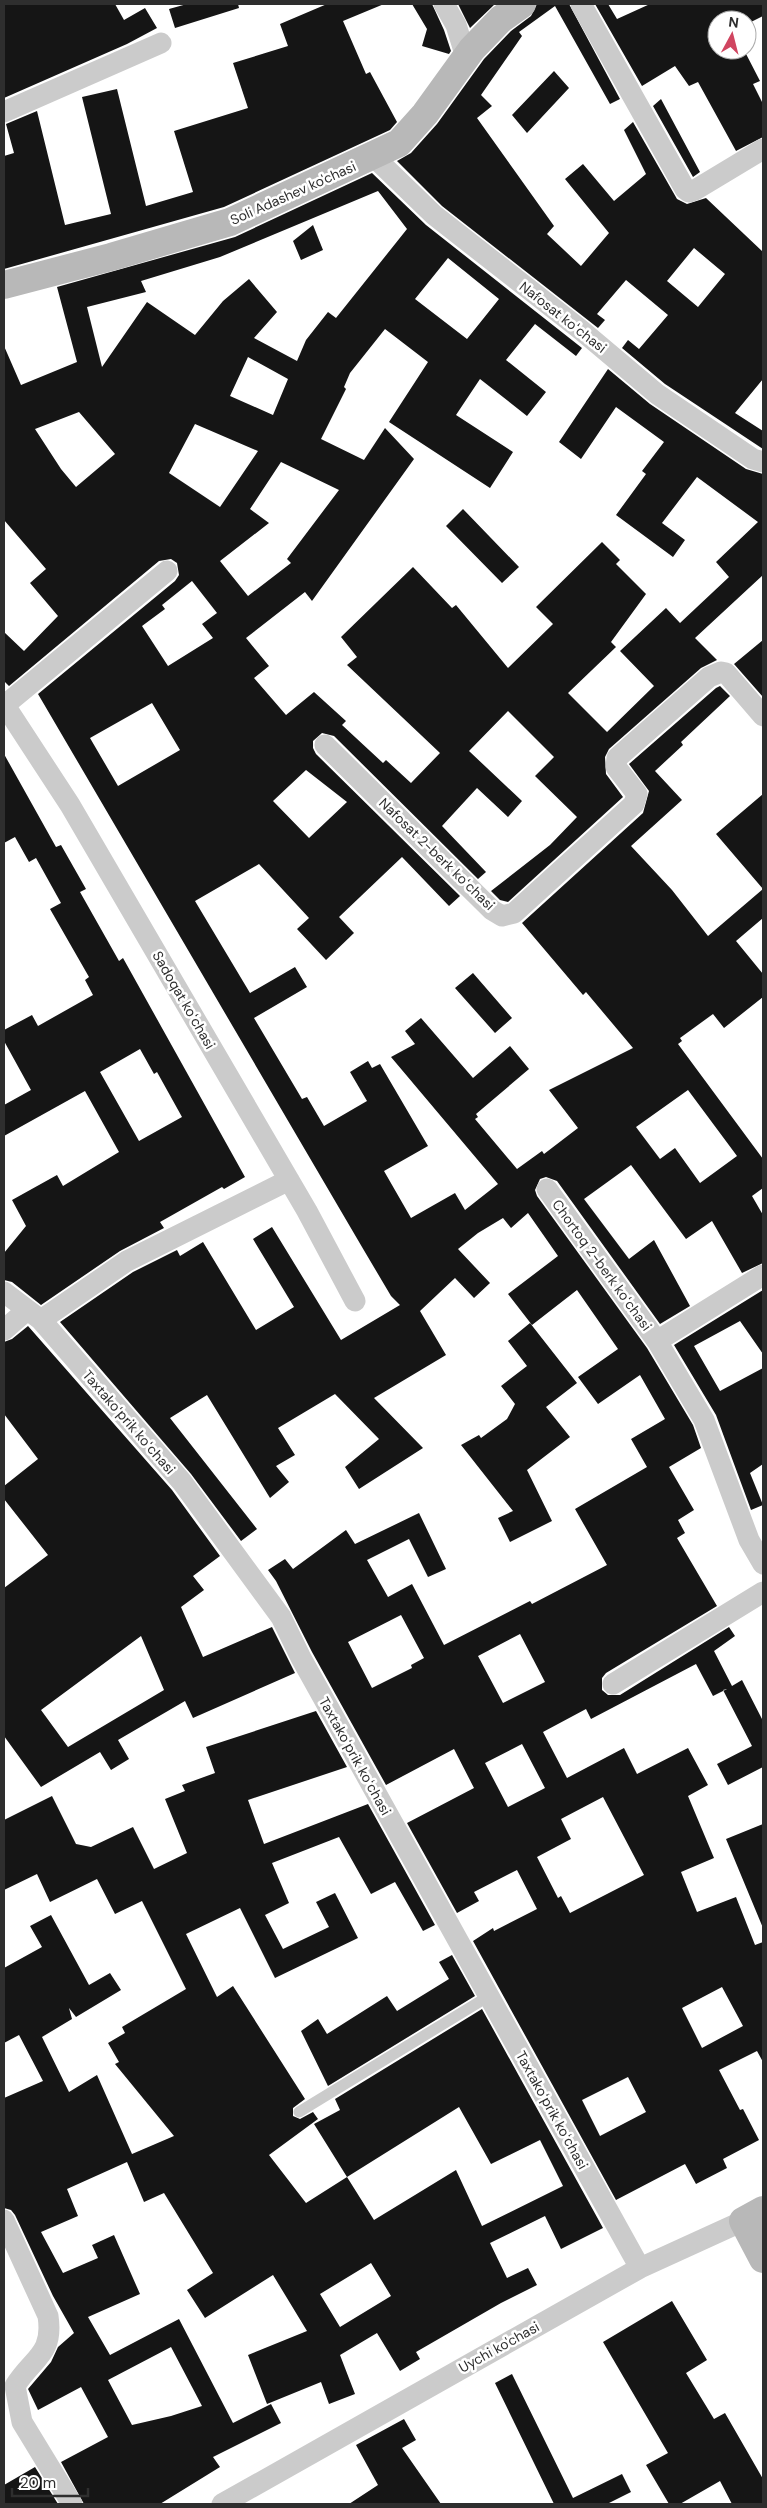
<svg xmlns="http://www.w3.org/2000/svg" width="767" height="2508" viewBox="0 0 767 2508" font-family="'DM Sans',sans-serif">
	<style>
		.building { fill: #151515; fill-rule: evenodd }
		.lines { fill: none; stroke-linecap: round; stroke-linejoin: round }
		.lane { stroke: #cbcbcb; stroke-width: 11 }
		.street { stroke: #cbcbcb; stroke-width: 21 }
		.secondary { stroke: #b8b8b8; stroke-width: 28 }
		.labels { text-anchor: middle; stroke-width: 5; stroke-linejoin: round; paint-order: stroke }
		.street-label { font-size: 14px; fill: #2e2e2e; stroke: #fff }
	</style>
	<rect width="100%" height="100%" fill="#fff"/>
	<path class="building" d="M 4,4 L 115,4 L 124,20 L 145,8 L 157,28 L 127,44 L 4,98 Z
		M 187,4 L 238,4 L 239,8 L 175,28 L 169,9 Z
		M 327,4 L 384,4 L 343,21 L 366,74 L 370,72 L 397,122 L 390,130 L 224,207 L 4,269 L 4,156 L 14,153 L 6,124 L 37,111 L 65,225 L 111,214 L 82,97 L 117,89 L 146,206 L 193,192 L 174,131 L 248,108 L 233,63 L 288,46 L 280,24 Z
		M 412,4 L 432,4 L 444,30 L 451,51 L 449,54 L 422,46 L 427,29 Z
		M 458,4 L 495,4 L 470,28 Z
		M 537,4 L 569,4 L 620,99 L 610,104 L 555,6 L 519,32 L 522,36 L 481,95 L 492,106 L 477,118 L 554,226 L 547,234 L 581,266 L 609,233 L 565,179 L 583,164 L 614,201 L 646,174 L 624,130 L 633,122 L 677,199 L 687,204 L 706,198 L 763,252 L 763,379 L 735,413 L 763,431 L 763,449 L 665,384 L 622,348 L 628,340 L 639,349 L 668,315 L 626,280 L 597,314 L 605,320 L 598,328 L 442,206 L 397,161 L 411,153 L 437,124 L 484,59 L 511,31 L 531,16 ZM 694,248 L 725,274 L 698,307 L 667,281 Z
		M 595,4 L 608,4 L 617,19 L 650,4 L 763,4 L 763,16 L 747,24 L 747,20 L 717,20 L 717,50 L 744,50 L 760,81 L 753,84 L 763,104 L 763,137 L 736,151 L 698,82 L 689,86 L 675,66 L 642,86 Z
		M 554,71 L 569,88 L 527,133 L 512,115 Z
		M 661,99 L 700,172 L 693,177 L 653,106 Z
		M 372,173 L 426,225 L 582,348 L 576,356 L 535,324 L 506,360 L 546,392 L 527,416 L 480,379 L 456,415 L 513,452 L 490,488 L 389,422 L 428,362 L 385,329 L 350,373 L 344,387 L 346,389 L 321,439 L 364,460 L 385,428 L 414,459 L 312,601 L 305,592 L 246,638 L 269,666 L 254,678 L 286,715 L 314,692 L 346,721 L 342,725 L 383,763 L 386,760 L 411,783 L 440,753 L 347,665 L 357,657 L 341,637 L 413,567 L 452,608 L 456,605 L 508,668 L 553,624 L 536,607 L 602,542 L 620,560 L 616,564 L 646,594 L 611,642 L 616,647 L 568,693 L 607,732 L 654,686 L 620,651 L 666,608 L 680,623 L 729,577 L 716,562 L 758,522 L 697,477 L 662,523 L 685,540 L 673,557 L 616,515 L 646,474 L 642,471 L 664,442 L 616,407 L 581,459 L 559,442 L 608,369 L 650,404 L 746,469 L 763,474 L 763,575 L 695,638 L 717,660 L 701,668 L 609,749 L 605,757 L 606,774 L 623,797 L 508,902 L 500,900 L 491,891 L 550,845 L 577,817 L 535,776 L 554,757 L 508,711 L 469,751 L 522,801 L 508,817 L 477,788 L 442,826 L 486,872 L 478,879 L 334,736 L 322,733 L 313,741 L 313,748 L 316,754 L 460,896 L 449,906 L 402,857 L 339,917 L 354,933 L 326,960 L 297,929 L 309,918 L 259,864 L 195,901 L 250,993 L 295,967 L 307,987 L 254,1018 L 302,1099 L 307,1097 L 324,1126 L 367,1101 L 350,1072 L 368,1061 L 372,1068 L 380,1064 L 428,1146 L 384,1171 L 411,1218 L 455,1193 L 465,1210 L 498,1184 L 391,1057 L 415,1044 L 405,1031 L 421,1018 L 473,1078 L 510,1046 L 529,1069 L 476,1114 L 478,1117 L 475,1119 L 517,1169 L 542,1151 L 544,1154 L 578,1128 L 549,1090 L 633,1048 L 586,992 L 583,995 L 522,923 L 643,813 L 649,791 L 629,764 L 716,688 L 720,686 L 730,696 L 681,742 L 683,745 L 655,771 L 682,800 L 631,846 L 672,890 L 708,936 L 763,889 L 716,834 L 763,794 L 763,918 L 736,941 L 763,974 L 763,997 L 724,1028 L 713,1014 L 680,1038 L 682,1041 L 678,1044 L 763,1159 L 763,1188 L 752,1196 L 763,1215 L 763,1263 L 742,1273 L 712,1221 L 686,1239 L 631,1165 L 584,1199 L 629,1259 L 654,1240 L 690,1306 L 660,1324 L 557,1181 L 546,1177 L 540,1179 L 535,1190 L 537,1196 L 647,1348 L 693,1425 L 701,1448 L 669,1467 L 694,1510 L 678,1520 L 685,1533 L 677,1538 L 717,1606 L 606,1673 L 602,1678 L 602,1690 L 608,1695 L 620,1695 L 729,1627 L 735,1636 L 714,1651 L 732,1686 L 742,1680 L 763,1721 L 763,1767 L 728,1785 L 717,1764 L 752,1746 L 723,1690 L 727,1689 L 713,1696 L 696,1664 L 591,1719 L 586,1709 L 543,1732 L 567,1778 L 624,1748 L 637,1774 L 688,1748 L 708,1785 L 688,1796 L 714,1858 L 681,1872 L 697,1912 L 736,1897 L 755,1945 L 763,1942 L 763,2062 L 757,2051 L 719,2070 L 740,2110 L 743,2109 L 759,2140 L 723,2159 L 727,2168 L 696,2184 L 685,2164 L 616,2200 L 473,1941 L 493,1928 L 494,1931 L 537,1909 L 517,1870 L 474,1892 L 479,1901 L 457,1913 L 407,1823 L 474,1788 L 454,1749 L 386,1785 L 312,1652 L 276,1581 L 268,1570 L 285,1559 L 293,1569 L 346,1530 L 355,1544 L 419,1513 L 446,1569 L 428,1577 L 409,1539 L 367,1560 L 388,1597 L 412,1584 L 444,1645 L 530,1601 L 532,1604 L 607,1565 L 575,1509 L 647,1467 L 631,1439 L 665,1419 L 640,1375 L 598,1404 L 578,1377 L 618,1349 L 577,1290 L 532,1325 L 508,1294 L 558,1256 L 528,1213 L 511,1228 L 503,1218 L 478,1233 L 458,1249 L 490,1283 L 474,1298 L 455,1278 L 420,1311 L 446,1355 L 374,1398 L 423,1448 L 359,1489 L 345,1467 L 379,1439 L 335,1394 L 278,1428 L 295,1455 L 276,1466 L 289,1482 L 270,1498 L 207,1395 L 170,1418 L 257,1529 L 241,1541 L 191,1474 L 60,1322 L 133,1272 L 177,1250 L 180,1256 L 203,1242 L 256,1330 L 294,1307 L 253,1239 L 272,1227 L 341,1340 L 400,1305 L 391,1296 L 362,1247 L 38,694 L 175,581 L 179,575 L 177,563 L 171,559 L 159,561 L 9,686 L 4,681 L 4,632 L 24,651 L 58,616 L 30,583 L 46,569 L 4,520 L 4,346 L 21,385 L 77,362 L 57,287 L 235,237 ZM 378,191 L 407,229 L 336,318 L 328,312 L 306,340 L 297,361 L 254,338 L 277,312 L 249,279 L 223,301 L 195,335 L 147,302 L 102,367 L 87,307 L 146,292 L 141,281 L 220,257 ZM 448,258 L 499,299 L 467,339 L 415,299 ZM 248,357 L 288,379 L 273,415 L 230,396 ZM 79,412 L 115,454 L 76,487 L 61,469 L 35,429 ZM 195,424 L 258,451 L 220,507 L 169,473 ZM 281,462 L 339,490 L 287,559 L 291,563 L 248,596 L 220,561 L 269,523 L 250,509 ZM 192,581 L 217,613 L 202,624 L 213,638 L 168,666 L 142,626 L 165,609 L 162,605 ZM 152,703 L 180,750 L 118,786 L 90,738 ZM 306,770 L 347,802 L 309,838 L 273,801 ZM 688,1090 L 737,1156 L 700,1183 L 675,1148 L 660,1159 L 636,1127 ZM 401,1615 L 424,1658 L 411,1665 L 412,1668 L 372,1688 L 348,1642 ZM 520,1634 L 545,1682 L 503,1703 L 478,1656 ZM 522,1744 L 545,1788 L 508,1807 L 485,1763 ZM 603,1797 L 644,1875 L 570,1913 L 561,1896 L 558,1898 L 537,1857 L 571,1839 L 561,1819 ZM 722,1987 L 743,2026 L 702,2048 L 682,2008 ZM 628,2077 L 646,2112 L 600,2136 L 582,2100 Z
		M 313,225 L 323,250 L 301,260 L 293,241 Z
		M 463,509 L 519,567 L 502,583 L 446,526 Z
		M 763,640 L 763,697 L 734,664 Z
		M 4,754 L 56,847 L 61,845 L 86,889 L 80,892 L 119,961 L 123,958 L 245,1177 L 224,1189 L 222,1187 L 160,1222 L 164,1228 L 120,1251 L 41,1305 L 12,1282 L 4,1280 L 4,1253 L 26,1226 L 12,1200 L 57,1175 L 63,1186 L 119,1152 L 85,1091 L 4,1136 L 4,1105 L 31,1090 L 4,1041 L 4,1030 L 32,1015 L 38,1026 L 93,995 L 85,980 L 89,977 L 50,909 L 61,903 L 36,858 L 29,862 L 15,837 L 4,843 ZM 140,1049 L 154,1074 L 157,1072 L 182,1117 L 139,1141 L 100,1072 Z
		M 473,973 L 512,1018 L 495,1033 L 455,988 Z
		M 763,1290 L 763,1354 L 740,1321 L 694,1346 L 720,1391 L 763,1368 L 763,1464 L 750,1473 L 763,1505 L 751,1510 L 716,1415 L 674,1345 Z
		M 530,1323 L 577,1383 L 546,1407 L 570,1437 L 527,1470 L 552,1521 L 510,1542 L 498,1518 L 513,1511 L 461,1445 L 479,1435 L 481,1438 L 507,1419 L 515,1404 L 501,1386 L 527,1366 L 508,1341 Z
		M 28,1326 L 172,1490 L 220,1556 L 193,1576 L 204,1590 L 181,1607 L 203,1657 L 272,1627 L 295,1673 L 193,1718 L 185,1701 L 118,1740 L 129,1759 L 111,1770 L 100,1752 L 41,1787 L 4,1736 L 4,1588 L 48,1555 L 4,1499 L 4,1486 L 38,1459 L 4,1414 L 4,1342 L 12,1339 ZM 141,1636 L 164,1690 L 68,1747 L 41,1710 Z
		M 316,1711 L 347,1767 L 248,1800 L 264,1844 L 368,1804 L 435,1925 L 423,1931 L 395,1882 L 371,1894 L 339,1837 L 272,1863 L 289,1903 L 265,1915 L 283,1949 L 329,1927 L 316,1902 L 335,1893 L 358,1938 L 275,1978 L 240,1908 L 186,1934 L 217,1997 L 233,1986 L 305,2099 L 293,2108 L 293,2116 L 300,2119 L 313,2112 L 318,2119 L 269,2155 L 306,2203 L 347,2177 L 374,2220 L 456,2170 L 482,2226 L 563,2186 L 540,2140 L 491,2164 L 459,2107 L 347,2177 L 314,2124 L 340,2110 L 335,2099 L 482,2009 L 603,2228 L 561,2249 L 545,2216 L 490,2243 L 507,2278 L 528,2268 L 537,2285 L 501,2303 L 416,2352 L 420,2359 L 400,2371 L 377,2333 L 340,2355 L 355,2394 L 329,2404 L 321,2382 L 267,2404 L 248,2355 L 307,2331 L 273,2275 L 205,2318 L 187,2290 L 213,2273 L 164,2193 L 144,2202 L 127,2162 L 67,2189 L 78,2216 L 41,2232 L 63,2273 L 98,2258 L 92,2245 L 114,2235 L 140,2294 L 88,2317 L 110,2355 L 179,2319 L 233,2423 L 271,2404 L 281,2423 L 213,2457 L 220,2467 L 160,2504 L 84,2504 L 61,2462 L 108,2437 L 81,2387 L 38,2410 L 28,2389 L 51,2362 L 58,2347 L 74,2333 L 53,2296 L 15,2215 L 11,2210 L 4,2208 L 4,2098 L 43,2081 L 19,2035 L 4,2043 L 4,1968 L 42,1947 L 30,1926 L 51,1915 L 89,1985 L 110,1973 L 121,1990 L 76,2017 L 69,2008 L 72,2019 L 42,2037 L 69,2092 L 97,2075 L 132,2154 L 174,2136 L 115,2064 L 119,2062 L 108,2043 L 125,2033 L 122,2027 L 186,1989 L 142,1901 L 115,1914 L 97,1879 L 50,1902 L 37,1874 L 4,1890 L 4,1820 L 52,1796 L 76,1844 L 91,1847 L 133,1827 L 154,1869 L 187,1853 L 165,1799 L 185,1791 L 182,1785 L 215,1773 L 206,1747 ZM 371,2263 L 391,2296 L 340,2327 L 320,2294 ZM 171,2347 L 202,2406 L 171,2416 L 132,2425 L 108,2380 Z
		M 763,1824 L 763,1928 L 726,1839 Z
		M 452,1955 L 475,1996 L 328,2086 L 301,2031 L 318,2019 L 327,2034 L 387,1996 L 397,2011 L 449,1979 L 439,1962 Z
		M 672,2301 L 707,2360 L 686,2373 L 714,2419 L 725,2413 L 763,2479 L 763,2504 L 732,2504 L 720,2481 L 680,2504 L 669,2504 L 646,2465 L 668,2453 L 603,2342 Z
		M 512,2374 L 573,2498 L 622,2474 L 631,2492 L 607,2504 L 554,2504 L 495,2383 Z
		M 404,2419 L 416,2440 L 402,2448 L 441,2504 L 349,2504 L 378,2485 L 356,2445 Z
		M 35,2467 L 58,2504 L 4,2504 L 4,2485 Z"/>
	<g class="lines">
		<path class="lane" d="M 299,2112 L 489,1996"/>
		<path class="street" d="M 444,4 L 456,25 L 466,57
			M 581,4 L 685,189 L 689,192 L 695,190 L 763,149
			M 4,112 L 161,43
			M 374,157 L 434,215 L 581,330 L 657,394 L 753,459 L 763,462
			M 4,704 L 70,805 L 307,1211 L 355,1301
			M 5,705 L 167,571
			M 325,745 L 492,910 L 502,916 L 514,913 L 634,804 L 637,794 L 616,767 L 617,758 L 709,677 L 721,672 L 726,673 L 763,716
			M 547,1189 L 657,1341 L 704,1420 L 749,1540 L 763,1564
			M 4,1292 L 41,1320 L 182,1482 L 281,1617 L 301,1658 L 640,2268
			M 41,1320 L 127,1261 L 289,1180
			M 4,1330 L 27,1310
			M 657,1341 L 763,1275
			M 613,1684 L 763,1592
			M 4,2220 L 48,2316 C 54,2355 32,2358 15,2386 L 22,2422 L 72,2504
			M 222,2504 L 640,2268 L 743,2221"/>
		<path class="secondary" d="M 4,285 L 111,257 L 230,222 L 399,143 L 425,114 L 472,49 L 501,19 L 522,4
			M 763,2210 L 743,2221 L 763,2259"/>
	</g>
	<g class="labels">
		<g class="street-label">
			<text transform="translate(293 193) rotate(-24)" y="5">Soli Adashev ko'chasi</text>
			<text transform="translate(563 317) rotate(38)" y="5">Nafosat koʻchasi</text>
			<text transform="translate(437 854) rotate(44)" y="5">Nafosat 2-berk koʻchasi</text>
			<text transform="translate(184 1000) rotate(60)" y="5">Sadoqat koʻchasi</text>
			<text transform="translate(602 1265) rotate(54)" y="5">Chortoq 2-berk koʻchasi</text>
			<text transform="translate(129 1422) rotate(49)" y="5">Taxtakoʻprik koʻchasi</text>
			<text transform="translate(355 1756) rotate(61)" y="5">Taxtakoʻprik koʻchasi</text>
			<text transform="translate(552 2110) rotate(61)" y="5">Taxtakoʻprik koʻchasi</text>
			<text transform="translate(499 2347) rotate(-29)" y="5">Uychi ko'chasi</text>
		</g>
	</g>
	<rect width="767" height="2508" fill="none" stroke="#2e2e2e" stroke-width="10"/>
	<g transform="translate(732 35) rotate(7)"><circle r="24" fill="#ffffff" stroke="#ababab"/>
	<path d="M0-4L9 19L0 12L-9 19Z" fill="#d04560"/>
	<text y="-8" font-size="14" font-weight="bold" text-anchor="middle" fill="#2e2e2e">N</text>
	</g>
	<path d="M12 2488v8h76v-8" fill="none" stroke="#2e2e2e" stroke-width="2.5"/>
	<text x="20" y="2488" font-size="15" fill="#2e2e2e" stroke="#ffffff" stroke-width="4" paint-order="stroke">20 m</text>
</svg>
